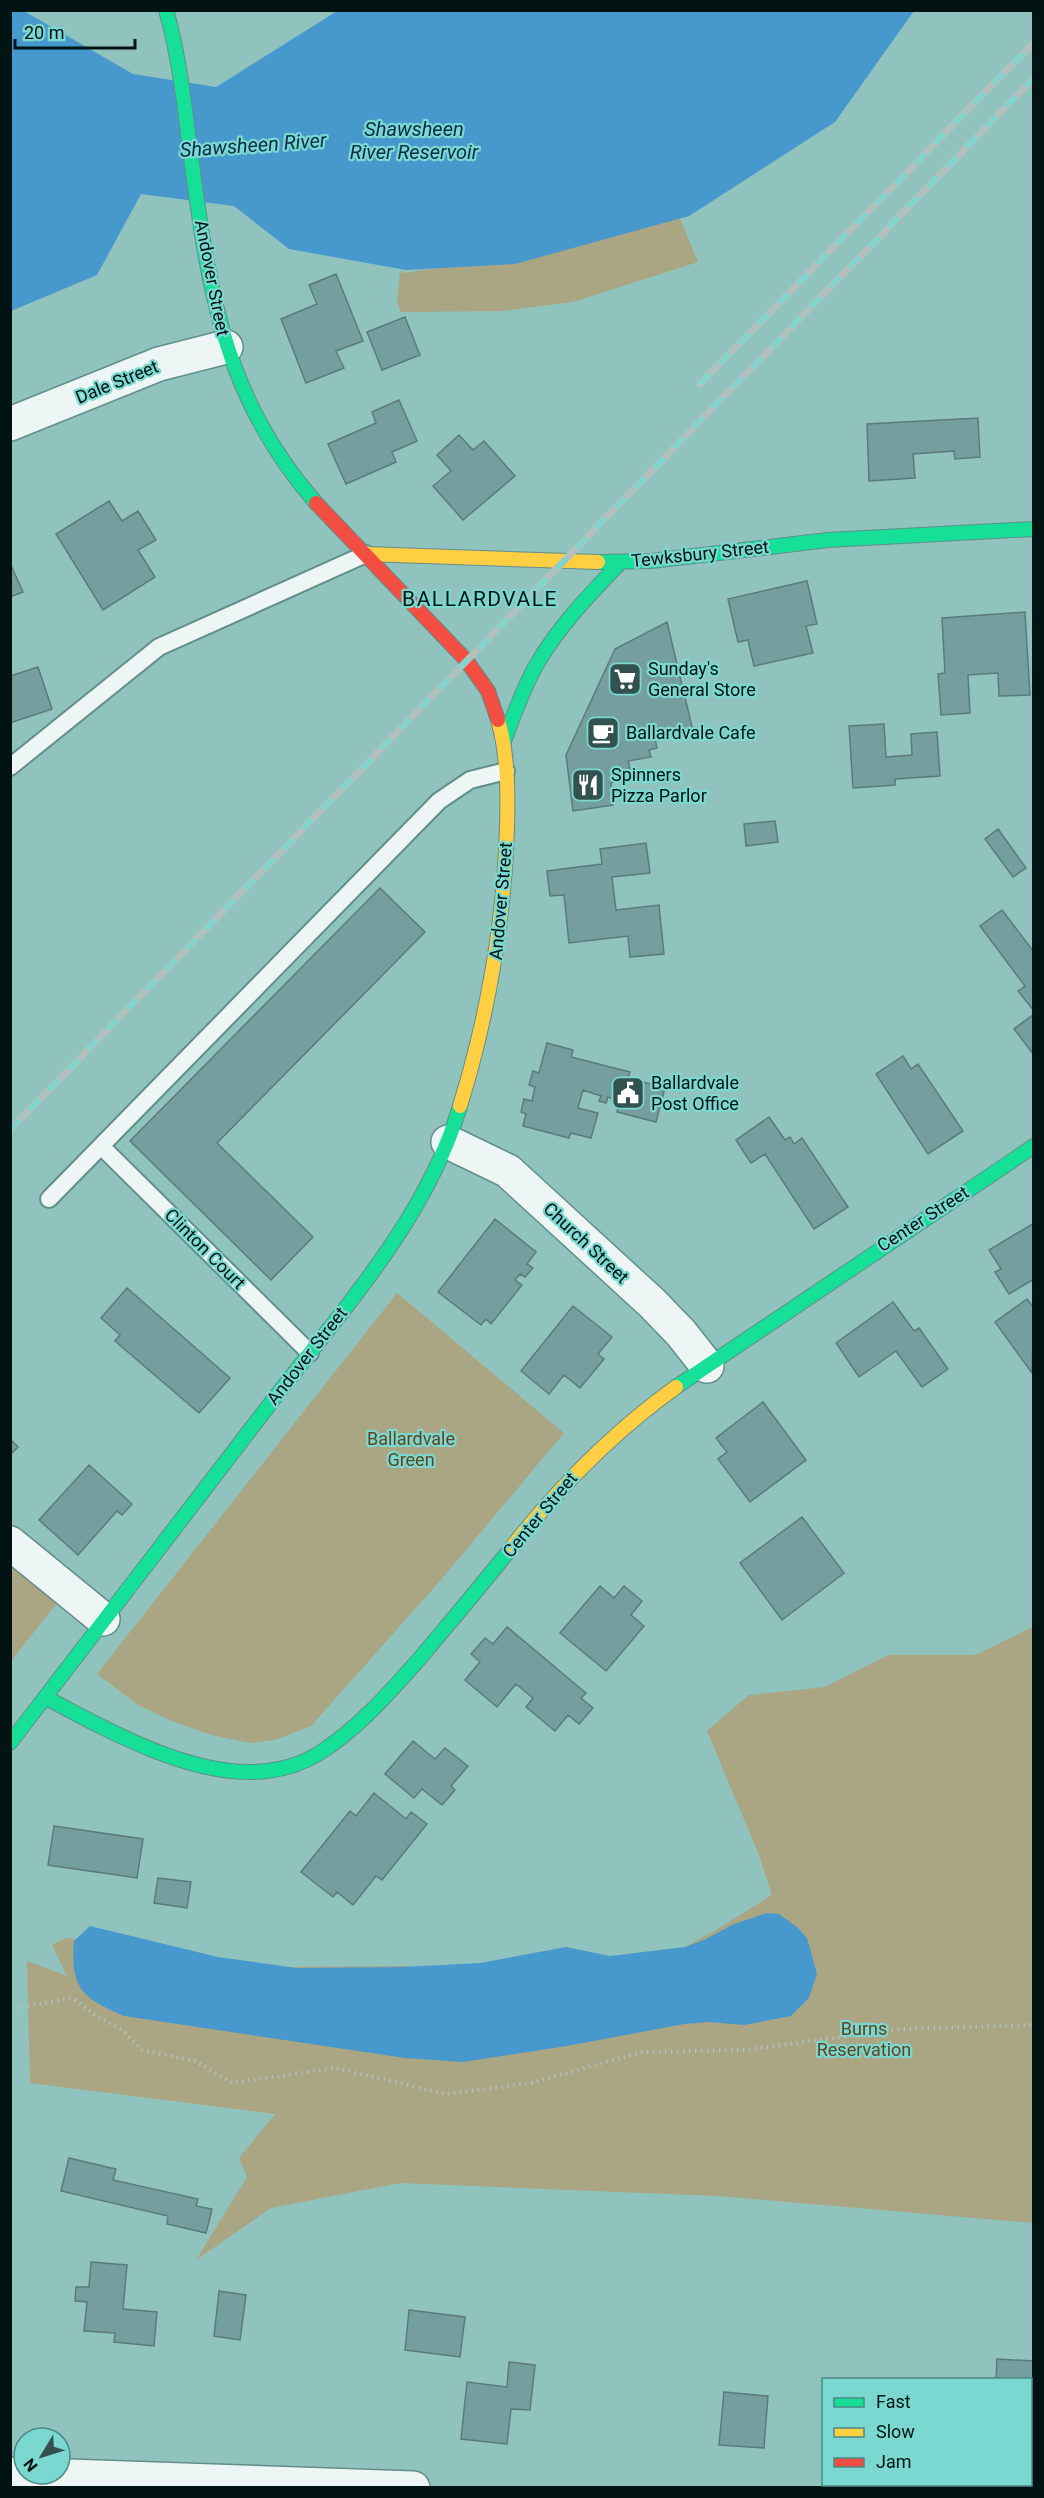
<svg xmlns="http://www.w3.org/2000/svg" width="1044" height="2498" viewBox="0 0 1044 2498" font-family="Roboto,sans-serif">
	<style>
		.green { fill: #aaa583 }
		.water { fill: #4798cd }
		.building { fill: #759e9e; stroke: #5b7b7a; stroke-width: 1.5 }
		.lines { fill: none; stroke-linecap: round; stroke-linejoin: round }
		.lane-casing { stroke: #628e8a; stroke-width: 20 }
		.street-casing { stroke: #628e8a; stroke-width: 36 }
		.fast-casing { stroke: #628e8a; stroke-width: 16 }
		.slow-casing { stroke: #628e8a; stroke-width: 16 }
		.jam-casing { stroke: #628e8a; stroke-width: 16 }
		.path { stroke: #b1bfbd; stroke-width: 4; stroke-dasharray: 1.5 4.5; stroke-linecap: butt }
		.lane { stroke: #eef6f5; stroke-width: 16 }
		.street { stroke: #eef6f5; stroke-width: 33 }
		.fast { stroke: #16e098; stroke-width: 14 }
		.slow { stroke: #ffcf43; stroke-width: 14 }
		.jam { stroke: #f24e42; stroke-width: 14 }
		.rail-casing { stroke: #b2c0be; stroke-width: 7 }
		.rail { stroke: #7bd8d0; stroke-width: 4.5; stroke-dasharray: 14; stroke-linecap: butt }
		.labels { text-anchor: middle; stroke-width: 4.5; stroke-linejoin: round; paint-order: stroke }
		.street-label { font-size: 18px; fill: #011312; stroke: #7bd8d0 }
		.poi-label { font-size: 18px; fill: #011312; stroke: #7bd8d0; text-anchor: start }
		.park-label { font-size: 18px; fill: #63431b; stroke: #7bd8d0 }
		.water-label { font-size: 20px; font-style: italic; fill: #062b4a; stroke: #7bd8d0 }
		.quarter-label { font-size: 21px; letter-spacing: 1.5px; fill: #011312; stroke: #7bd8d0 }
	</style>
	<rect width="100%" height="100%" fill="#90c3be"/>
	<path class="green" d="M 677,211 L 698,262 L 573,302 L 501,311 L 401,312 L 397,302 L 400,271 L 405,273 L 498,258 Z
		M 397,1293 L 564,1433 L 439,1582 L 311,1726 L 275,1740 L 250,1743 L 211,1735 L 169,1720 L 138,1705 L 97,1674 Z
		M 11,1565 L 57,1603 L 11,1661 Z
		M 1033,1627 L 1033,2223 L 718,2196 L 400,2183 L 271,2208 L 196,2260 L 247,2177 L 239,2158 L 275,2114 L 30,2083 L 27,1961 L 67,1976 L 52,1945 L 65,1938 L 124,1943 L 179,1957 L 286,1967 L 405,1966 L 460,1972 L 669,1956 L 721,1927 L 772,1895 L 759,1855 L 707,1731 L 749,1695 L 825,1687 L 888,1655 L 975,1655 Z"/>
	<path class="water" d="M 11,11 L 24,11 L 133,74 L 216,87 L 337,11 L 914,11 L 835,122 L 689,216 L 515,264 L 406,270 L 289,249 L 234,206 L 141,194 L 97,275 L 11,311 Z
		M 767,1913 L 779,1914 L 798,1928 L 807,1938 L 817,1974 L 809,1998 L 791,2016 L 744,2025 L 709,2022 L 684,2024 L 567,2046 L 463,2062 L 405,2058 L 124,2016 C 82,1998 70,1988 74,1941 L 90,1926 L 218,1957 L 296,1968 L 404,1967 L 480,1963 L 566,1947 L 610,1956 L 685,1947 L 704,1940 L 734,1924 Z"/>
	<path class="building" d="M 336,274 L 363,341 L 336,351 L 344,368 L 306,383 L 281,319 L 317,304 L 309,285 Z
		M 405,317 L 420,355 L 382,370 L 367,332 Z
		M 399,400 L 417,441 L 392,452 L 396,462 L 346,484 L 328,444 L 376,423 L 372,412 Z
		M 978,418 L 980,457 L 955,459 L 954,451 L 913,454 L 915,478 L 869,481 L 867,424 Z
		M 459,435 L 473,450 L 484,441 L 515,476 L 463,520 L 433,486 L 451,471 L 437,455 Z
		M 109,501 L 122,521 L 138,511 L 156,540 L 138,550 L 155,577 L 103,610 L 56,534 Z
		M 10,563 L 23,592 L 10,597 Z
		M 807,581 L 817,624 L 806,626 L 813,653 L 754,666 L 748,640 L 738,642 L 728,599 Z
		M 1025,612 L 1030,695 L 999,696 L 998,673 L 968,675 L 970,713 L 941,715 L 938,674 L 945,673 L 942,618 Z
		M 667,622 L 694,735 L 655,739 L 657,748 L 649,750 L 651,757 L 628,761 L 631,773 L 611,783 L 613,805 L 573,811 L 566,755 L 615,649 Z
		M 38,667 L 52,709 L 10,723 L 10,676 Z
		M 884,724 L 886,757 L 912,755 L 911,734 L 937,732 L 940,776 L 895,779 L 895,785 L 853,788 L 849,726 Z
		M 775,821 L 778,842 L 746,846 L 744,824 Z
		M 998,829 L 1026,868 L 1013,877 L 985,839 Z
		M 646,843 L 650,873 L 612,877 L 616,910 L 659,905 L 664,954 L 630,957 L 628,936 L 569,943 L 564,895 L 550,896 L 547,871 L 602,864 L 600,849 Z
		M 380,888 L 425,932 L 217,1143 L 313,1237 L 271,1280 L 130,1141 Z
		M 1002,910 L 1034,952 L 1034,1011 L 1018,991 L 1025,986 L 980,926 Z
		M 1034,1014 L 1034,1055 L 1014,1029 Z
		M 547,1043 L 573,1050 L 571,1057 L 630,1072 L 628,1078 L 665,1088 L 656,1122 L 617,1112 L 620,1101 L 608,1097 L 606,1103 L 599,1101 L 601,1096 L 583,1090 L 578,1108 L 598,1113 L 591,1138 L 571,1133 L 569,1138 L 523,1126 L 526,1114 L 521,1112 L 524,1099 L 532,1101 L 535,1087 L 529,1085 L 533,1071 L 539,1073 Z
		M 903,1056 L 911,1069 L 918,1064 L 963,1131 L 928,1154 L 876,1074 Z
		M 769,1117 L 785,1140 L 790,1137 L 794,1144 L 802,1138 L 848,1207 L 814,1229 L 765,1154 L 751,1163 L 736,1140 Z
		M 495,1219 L 536,1252 L 527,1264 L 533,1268 L 525,1277 L 520,1274 L 515,1280 L 522,1285 L 491,1324 L 486,1319 L 481,1325 L 438,1292 Z
		M 1034,1223 L 1034,1279 L 1009,1294 L 995,1272 L 1001,1269 L 989,1250 Z
		M 127,1288 L 230,1378 L 199,1413 L 115,1341 L 120,1335 L 101,1318 Z
		M 1027,1299 L 1034,1308 L 1032,1373 L 995,1322 Z
		M 893,1302 L 914,1331 L 919,1328 L 948,1369 L 922,1387 L 896,1351 L 859,1377 L 836,1343 Z
		M 573,1306 L 612,1337 L 598,1354 L 604,1359 L 580,1388 L 564,1375 L 549,1394 L 521,1371 Z
		M 763,1402 L 806,1460 L 750,1502 L 718,1459 L 727,1452 L 716,1438 Z
		M 10,1439 L 18,1447 L 10,1455 Z
		M 89,1465 L 132,1504 L 122,1515 L 117,1511 L 78,1555 L 39,1520 Z
		M 802,1517 L 844,1573 L 782,1620 L 740,1563 Z
		M 600,1586 L 614,1598 L 624,1586 L 642,1601 L 631,1615 L 644,1626 L 606,1671 L 560,1633 Z
		M 507,1627 L 586,1693 L 581,1698 L 593,1708 L 579,1724 L 568,1715 L 555,1731 L 526,1707 L 533,1698 L 516,1684 L 497,1707 L 465,1680 L 480,1662 L 471,1654 L 485,1638 L 493,1644 Z
		M 413,1741 L 435,1759 L 445,1748 L 468,1766 L 451,1786 L 455,1790 L 442,1805 L 422,1789 L 414,1798 L 385,1774 Z
		M 374,1793 L 406,1819 L 411,1812 L 427,1824 L 382,1880 L 376,1876 L 353,1905 L 337,1892 L 333,1897 L 301,1872 L 350,1811 L 356,1816 Z
		M 54,1826 L 143,1839 L 137,1878 L 48,1865 Z
		M 158,1878 L 191,1882 L 187,1908 L 154,1903 Z
		M 69,2158 L 116,2169 L 113,2180 L 198,2199 L 196,2206 L 212,2209 L 206,2233 L 167,2224 L 168,2216 L 61,2191 Z
		M 91,2262 L 127,2265 L 123,2309 L 157,2312 L 154,2346 L 114,2342 L 115,2333 L 84,2331 L 87,2302 L 75,2301 L 76,2287 L 89,2287 Z
		M 219,2291 L 246,2295 L 240,2340 L 214,2336 Z
		M 409,2310 L 465,2317 L 460,2357 L 405,2350 Z
		M 997,2359 L 1034,2361 L 1034,2452 L 1030,2452 L 1030,2380 L 996,2380 Z
		M 509,2362 L 535,2365 L 530,2410 L 511,2409 L 507,2444 L 461,2439 L 467,2382 L 507,2387 Z
		M 724,2392 L 768,2396 L 764,2448 L 719,2445 Z"/>
	<g class="lines">
		<g class="lane-casing">
			<path id="lane" d="M 10,767 L 159,647 L 366,554
				M 101,1146 L 310,1353
				M 49,1199 L 439,801 L 470,780 L 506,771"/>
		</g>
		<g class="street-casing">
			<path id="street" d="M 10,424 L 159,364 L 226,347
				M 448,1142 L 508,1171 L 652,1303 L 681,1333 L 707,1366
				M 10,1543 L 103,1619
				M 10,2474 L 413,2488"/>
		</g>
		<g class="fast-casing">
			<path id="fast" d="M 166,10 C 179,55 184,102 190,149 C 208,286 222,395 316,503
				M 598,562 L 651,561 L 828,540 L 1034,529
				M 504,741 C 514,715 523,688 537,664 C 559,626 590,594 620,563
				M 676,1387 L 1034,1146
				M 45,1697 C 106,1730 196,1780 267,1771 C 285,1769 303,1763 318,1754 C 358,1729 390,1692 421,1657 C 451,1621 482,1585 511,1548
				M 10,1743 C 98,1629 185,1514 273,1400 C 343,1309 427,1218 460,1106"/>
		</g>
		<g class="slow-casing">
			<path id="slow" d="M 366,554 L 598,562
				M 460,1106 C 488,1015 504,923 507,828 C 508,793 508,754 498,720
				M 511,1548 C 560,1486 612,1433 676,1387"/>
		</g>
		<g class="jam-casing">
			<path id="jam" d="M 316,503 L 466,660 L 488,691 L 498,720"/>
		</g>
		<path class="path" d="M 10,2009 L 72,1998 L 95,2015 L 122,2030 L 142,2050 L 196,2061 L 232,2083 L 335,2068 L 446,2094 L 531,2083 L 642,2052 L 745,2050 L 903,2029 L 1034,2025"/>
		<use href="#lane" class="lane"/>
		<use href="#street" class="street"/>
		<use href="#fast" class="fast"/>
		<use href="#slow" class="slow"/>
		<use href="#jam" class="jam"/>
		<g class="rail-casing">
			<path id="rail" d="M 700,384 L 1034,42
				M 10,1130 L 1034,78"/>
		</g>
		<use href="#rail" class="rail"/>
	</g>
	<defs>
		<g id="supermarket-square" transform="scale(1.725)"><rect x="-9" y="-9" width="18" height="18" rx="4" fill="#33514e" stroke="#7bd8d0"/><path d="M-6-5.5h2.5l.6 2H6L4.5 2H-2.5L-4.4-4H-6ZM-1.5 3.2a1.3 1.3 0 1 0 .1 0ZM3 3.2a1.3 1.3 0 1 0 .1 0Z" fill="#fff"/></g>
		<g id="cafe-square" transform="scale(1.725)"><rect x="-9" y="-9" width="18" height="18" rx="4" fill="#33514e" stroke="#7bd8d0"/><path d="M-5.5-4.5H6V0H3Q3 3.5 0 3.5H-2.5Q-5.5 3.5-5.5 0ZM3-3.2v2h1.7v-2ZM-6 4.5H4V6H-6Z" fill="#fff"/></g>
		<g id="restaurant-square" transform="scale(1.725)"><rect x="-9" y="-9" width="18" height="18" rx="4" fill="#33514e" stroke="#7bd8d0"/><path d="M-5-6h1v4h1v-4h1v4h1v-4h1v5L-1.5 .5V6h-2V.5L-5-1ZM5-6V6H3V1.5H1.5Q1.5-4 5-6Z" fill="#fff"/></g>
		<g id="civic-square" transform="scale(1.725)"><rect x="-9" y="-9" width="18" height="18" rx="4" fill="#33514e" stroke="#7bd8d0"/><path d="M-.6-6.5H3V-4.5H.6V-3L4-1V1h2V6H-6V1h2V-1L-.6-3ZM-1.2 2.5V6h2.4V2.5Z" fill="#fff"/></g>
	</defs>
	<g fill-rule="evenodd">
		<use href="#supermarket-square" x="625" y="679"/>
		<use href="#cafe-square" x="603" y="733"/>
		<use href="#restaurant-square" x="588" y="785"/>
		<use href="#civic-square" x="628" y="1093"/>
	</g>
	<g class="labels">
		<g class="street-label">
			<text transform="translate(212 278) rotate(79)" y="6">Andover Street</text>
			<text transform="translate(117 382) rotate(-22)" y="6">Dale Street</text>
			<text transform="translate(700 554) rotate(-6)" y="6">Tewksbury Street</text>
			<text transform="translate(501 901) rotate(-85)" y="6">Andover Street</text>
			<text transform="translate(923 1219) rotate(-33)" y="6">Center Street</text>
			<text transform="translate(586 1243) rotate(43)" y="6">Church Street</text>
			<text transform="translate(205 1249) rotate(45)" y="6">Clinton Court</text>
			<text transform="translate(307 1356) rotate(-52)" y="6">Andover Street</text>
			<text transform="translate(540 1515) rotate(-50)" y="6">Center Street</text>
		</g>
		<g class="poi-label">
			<text x="648" y="675">Sunday's<tspan x="648" dy="21">General Store</tspan></text>
			<text x="626" y="739">Ballardvale Cafe</text>
			<text x="611" y="781">Spinners<tspan x="611" dy="21">Pizza Parlor</tspan></text>
			<text x="651" y="1089">Ballardvale<tspan x="651" dy="21">Post Office</tspan></text>
		</g>
		<g class="park-label">
			<text x="411" y="1445">Ballardvale<tspan x="411" dy="21">Green</tspan></text>
			<text x="864" y="2035">Burns<tspan x="864" dy="21">Reservation</tspan></text>
		</g>
		<g class="water-label">
			<text x="414" y="136">Shawsheen<tspan x="414" dy="23">River Reservoir</tspan></text>
			<text transform="translate(253 145) rotate(-4)" y="7">Shawsheen River</text>
		</g>
		<g class="quarter-label">
			<text x="480" y="606">BALLARDVALE</text>
		</g>
	</g>
	<rect width="1044" height="2498" fill="none" stroke="#011312" stroke-width="24"/>
	<rect x="822" y="2378" width="210" height="108" fill="#7bd8d0" stroke="#4a8984" stroke-width="1.5"/>
	<rect x="834" y="2398" width="30" height="9" fill="#16e098" stroke="#4a8984" stroke-width="1.5"/>
	<text x="876" y="2408" font-size="18" fill="#011312">Fast</text>
	<rect x="834" y="2428" width="30" height="9" fill="#ffcf43" stroke="#4a8984" stroke-width="1.5"/>
	<text x="876" y="2438" font-size="18" fill="#011312">Slow</text>
	<rect x="834" y="2458" width="30" height="9" fill="#f24e42" stroke="#4a8984" stroke-width="1.5"/>
	<text x="876" y="2468" font-size="18" fill="#011312">Jam</text>
	<g transform="translate(42 2456) rotate(232)"><circle r="28" fill="#7bd8d0" stroke="#4a8984" stroke-width="1.5"/>
	<path d="M0-4.5L10 22L0 15L-10 22Z" fill="#33514e"/>
	<text y="-9" font-size="16" font-weight="bold" text-anchor="middle" fill="#011312">N</text>
	</g>
	<path d="M15 39v9h120v-9" fill="none" stroke="#011312" stroke-width="3"/>
	<text x="24" y="39" font-size="18" fill="#011312" stroke="#7bd8d0" stroke-width="4.5" paint-order="stroke">20 m</text>
</svg>
